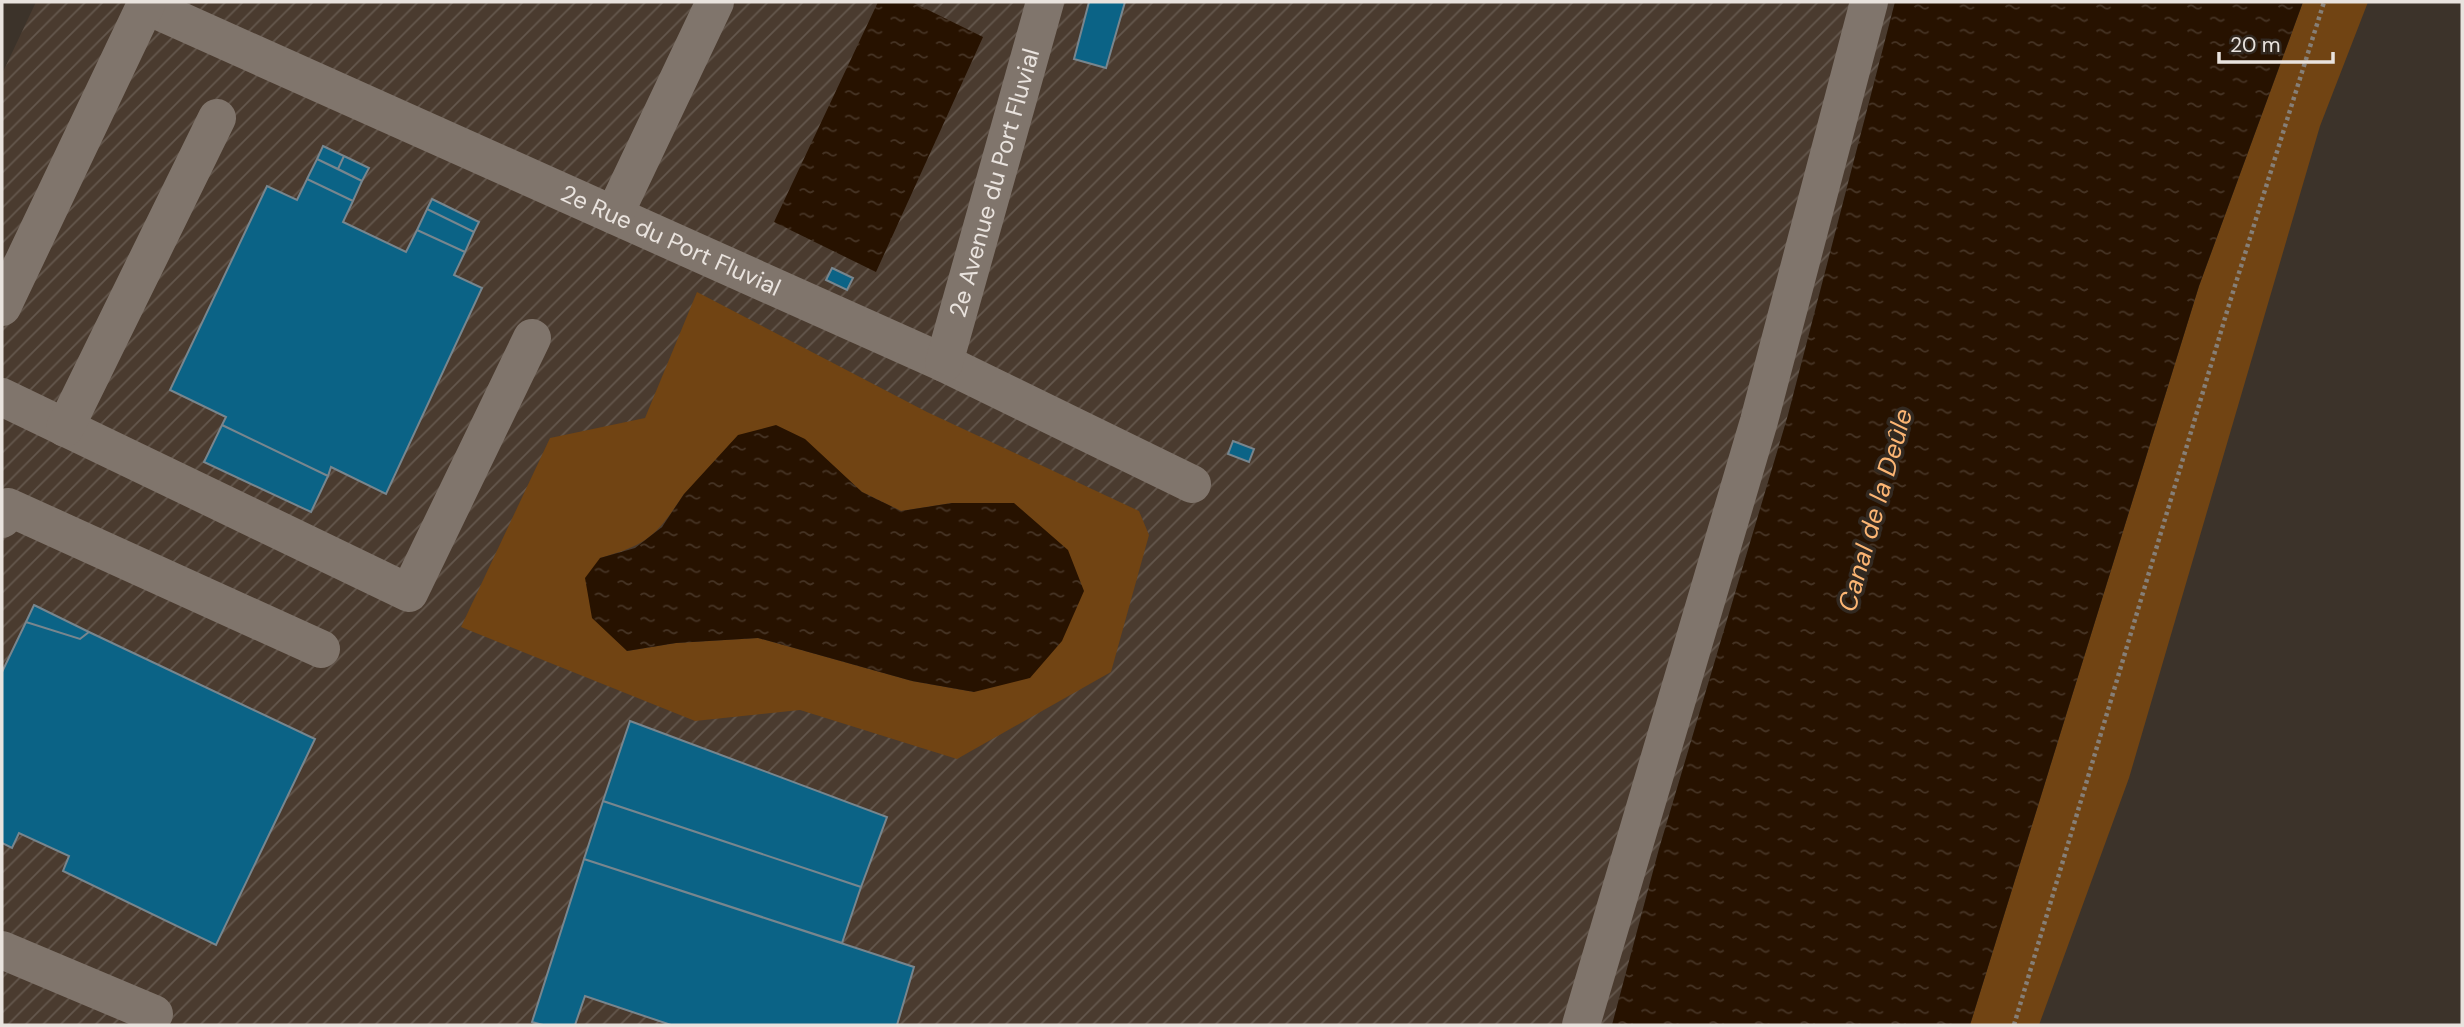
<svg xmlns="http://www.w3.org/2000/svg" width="2464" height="1027" viewBox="0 0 2464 1027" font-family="'DM Sans',sans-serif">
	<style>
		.industrial { fill: url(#industrial-furrows) }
		.grass { fill: #714413; fill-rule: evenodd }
		.water { fill: url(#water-ripples) }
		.building { fill: #0b6386; stroke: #78868e; stroke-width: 2 }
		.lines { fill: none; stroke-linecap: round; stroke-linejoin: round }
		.path { stroke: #867f77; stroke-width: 4.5; stroke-dasharray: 3.5 3.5; stroke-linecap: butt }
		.minor { stroke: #80756c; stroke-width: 38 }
		.labels { text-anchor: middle; stroke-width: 7; stroke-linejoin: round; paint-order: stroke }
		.street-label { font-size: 24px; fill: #e9e3de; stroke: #322921 }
		.water-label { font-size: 26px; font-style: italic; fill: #fcb573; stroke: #322921 }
	</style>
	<defs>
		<pattern id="industrial-furrows" width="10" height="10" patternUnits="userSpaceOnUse" patternTransform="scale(1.75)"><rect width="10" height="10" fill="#4a3b2f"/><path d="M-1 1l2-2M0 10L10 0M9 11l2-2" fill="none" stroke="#64574d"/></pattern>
		<pattern id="water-ripples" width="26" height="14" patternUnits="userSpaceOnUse" patternTransform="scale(1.75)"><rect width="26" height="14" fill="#271200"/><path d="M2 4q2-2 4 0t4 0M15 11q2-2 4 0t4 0" fill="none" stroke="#463425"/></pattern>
	</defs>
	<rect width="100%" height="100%" fill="#3c332a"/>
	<path class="industrial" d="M 36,2 L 1895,2 L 1788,415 L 1659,849 L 1612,1025 L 2,1025 L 2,74 Z"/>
	<path class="grass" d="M 2303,2 L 2368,2 L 2320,126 L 2129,778 L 2039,1025 L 1970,1025 L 2199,286 Z
		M 697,292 L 927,412 L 1139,511 L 1149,535 L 1111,672 L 957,759 L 800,710 L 695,721 L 461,627 L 550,438 L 645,418 ZM 836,469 L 862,492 L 901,511 L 952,503 L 1014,503 L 974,692 L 912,681 L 758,638 L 676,643 L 627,651 L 600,558 C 649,544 656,536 684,494 Z"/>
	<path class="water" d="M 878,2 L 912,2 L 983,37 L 876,272 L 774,222 Z
		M 1895,2 L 2303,2 L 2199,286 L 1970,1025 L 1612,1025 L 1659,849 L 1788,415 Z
		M 776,425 L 805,439 L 862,492 L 901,511 L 952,503 L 1014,503 L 1068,550 L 1084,591 L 1062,641 L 1030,678 L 974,692 L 912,681 L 758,638 L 676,643 L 627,651 L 592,618 L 585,578 L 600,558 L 635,548 L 662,527 L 684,494 L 738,435 Z"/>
	<path class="building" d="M 1089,2 L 1125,2 L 1106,68 L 1074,59 Z
		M 323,146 L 344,156 L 338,169 L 317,159 Z
		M 344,156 L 369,168 L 362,181 L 338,169 Z
		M 317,159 L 362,181 L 353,201 L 307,179 Z
		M 307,179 L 353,201 L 343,222 L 406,252 L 417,230 L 465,252 L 454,275 L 482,288 L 386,494 L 331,467 L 328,476 L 222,425 L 226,417 L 170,390 L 267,186 L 297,200 Z
		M 432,199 L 479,222 L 474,232 L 427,209 Z
		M 427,209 L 474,232 L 465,252 L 417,230 Z
		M 832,268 L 853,278 L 847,290 L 826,280 Z
		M 222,425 L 328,476 L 311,512 L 204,462 Z
		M 1233,441 L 1254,449 L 1249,462 L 1228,454 Z
		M 34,605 L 89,632 L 80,639 L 26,622 Z
		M 26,622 L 80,639 L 89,632 L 315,739 L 216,945 L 63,871 L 69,856 L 19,833 L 12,848 L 2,843 L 2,672 Z
		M 630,721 L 887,817 L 861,887 L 603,801 Z
		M 603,801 L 861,887 L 842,943 L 584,859 Z
		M 584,859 L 914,967 L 897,1025 L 671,1025 L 585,996 L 575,1025 L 543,1025 L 532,1022 Z"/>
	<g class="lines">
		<path class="path" d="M 2014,1025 L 2228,308 L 2324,2"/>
		<g class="minor">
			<path id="s1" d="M 145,5 L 944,363 L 1192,484"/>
			<path d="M 614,215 L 715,2"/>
			<path d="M 2,307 L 147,2"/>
			<path id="s2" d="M 944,363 L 1045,2"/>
			<path d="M 2,397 L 409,593 L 532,338"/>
			<path d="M 65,428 L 217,118"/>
			<path d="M 2,519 L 8,507 L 321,649"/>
			<path d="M 2,950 L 154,1014"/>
			<path d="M 1581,1025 L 1759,421 L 1869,2"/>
		</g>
	</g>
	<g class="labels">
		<g class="street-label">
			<text dy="8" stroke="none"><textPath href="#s2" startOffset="187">2e Avenue du Port Fluvial</textPath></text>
			<text dy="8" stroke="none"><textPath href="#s1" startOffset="576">2e Rue du Port Fluvial</textPath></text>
		</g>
		<g class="water-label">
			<text transform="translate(1875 510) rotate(-74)" y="9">Canal de la Deûle</text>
		</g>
	</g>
	<rect width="2464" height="1027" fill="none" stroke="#e9e3de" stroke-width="7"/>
	<path d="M2219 52v10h114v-10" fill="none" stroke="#e9e3de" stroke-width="3.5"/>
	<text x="2230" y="52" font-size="21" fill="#e9e3de" stroke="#322921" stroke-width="5" paint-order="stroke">20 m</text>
</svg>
